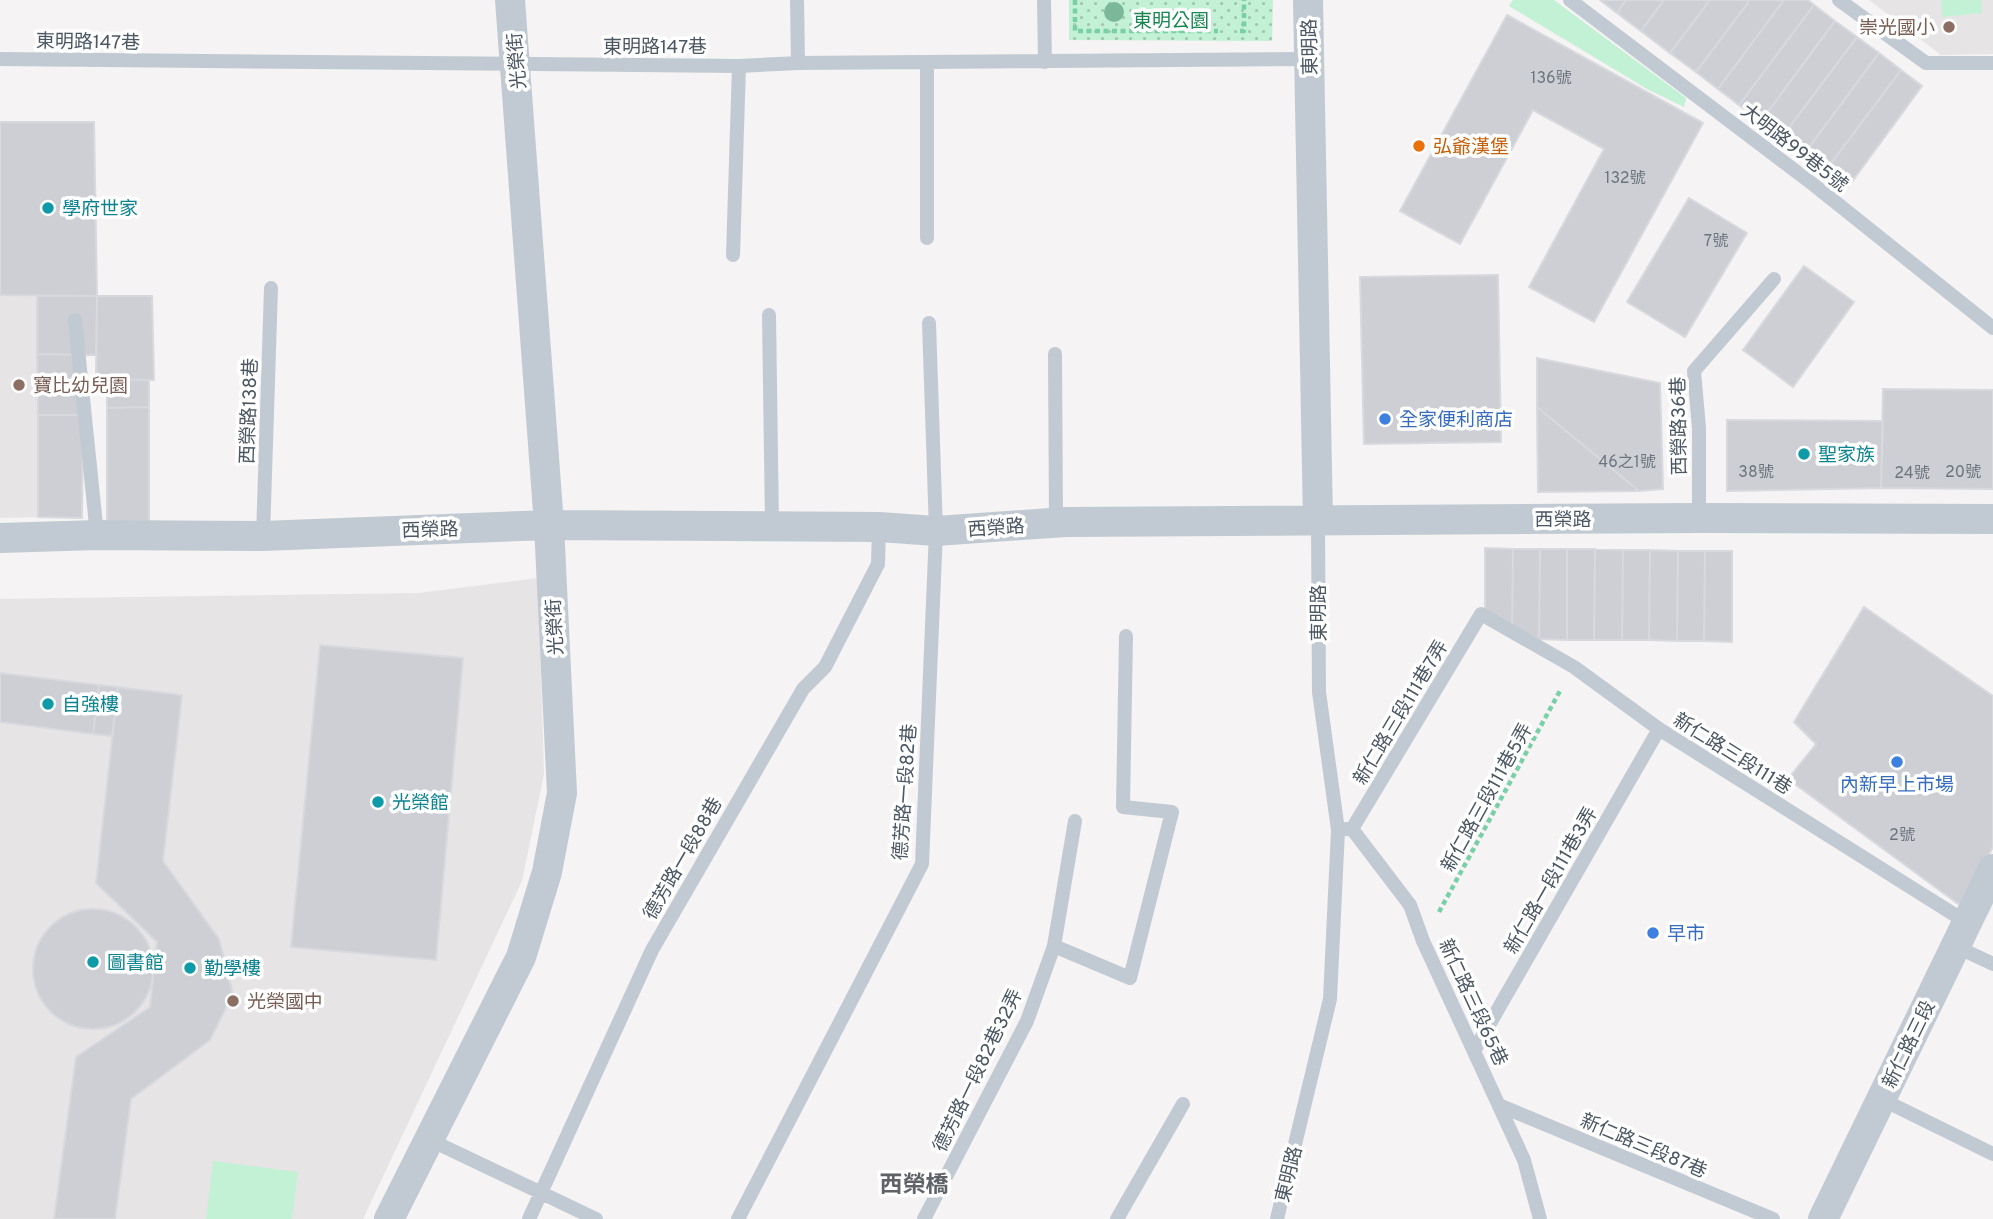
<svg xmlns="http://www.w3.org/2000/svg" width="1993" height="1219" viewBox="0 0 1993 1219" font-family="Overpass,'Noto Sans TC',sans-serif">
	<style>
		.education { fill: #e6e4e5 }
		.grass { fill: #c3f1d5 }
		.park { fill: url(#park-dots) }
		.building { fill: #cdcfd5; stroke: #d7d9de; stroke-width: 2 }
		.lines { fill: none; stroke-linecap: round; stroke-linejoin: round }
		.path { stroke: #7ad0a6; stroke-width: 4.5; stroke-dasharray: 5 3.5; stroke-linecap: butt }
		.lane { stroke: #c1cad2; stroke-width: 14 }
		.street { stroke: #c1cad2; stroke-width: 30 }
		.tree { fill: #7bb799 }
		.education-dot { fill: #8d6e63; stroke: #fff; stroke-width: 2.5 }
		.food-dot { fill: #e8710a; stroke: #fff; stroke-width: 2.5 }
		.culture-dot { fill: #0f9aa8; stroke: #fff; stroke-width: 2.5 }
		.shop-dot { fill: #3f7fe0; stroke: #fff; stroke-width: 2.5 }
		.labels { text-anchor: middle; stroke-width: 7; stroke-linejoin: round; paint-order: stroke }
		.number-label { font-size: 16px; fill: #6b747e }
		.park-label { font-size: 19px; fill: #17864f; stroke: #fff }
		.education-label { font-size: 19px; fill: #785e54; stroke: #fff; text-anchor: start }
		.street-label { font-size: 19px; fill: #4a5661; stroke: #fff }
		.food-label { font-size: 19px; fill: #c56008; stroke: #fff; text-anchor: start }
		.culture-label { font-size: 19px; fill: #0d838f; stroke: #fff; text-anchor: start }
		.shop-label { font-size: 19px; fill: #366cbe; stroke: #fff; text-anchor: start }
		.quarter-label { font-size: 23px; font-weight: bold; fill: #5f6368; stroke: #fff }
	</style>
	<defs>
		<pattern id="park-dots" width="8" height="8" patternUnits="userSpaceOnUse" patternTransform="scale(1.75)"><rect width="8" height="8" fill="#c3f1d5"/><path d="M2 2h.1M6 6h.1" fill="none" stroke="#a0c6b0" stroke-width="1.8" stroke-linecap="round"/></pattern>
	</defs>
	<rect width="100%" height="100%" fill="#f5f3f3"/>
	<path class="education" d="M 1869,0 L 1993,0 L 1993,54 L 1941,55 Z
		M 0,296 L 37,296 L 38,517 L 0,518 Z
		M 538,578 L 544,774 L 522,881 L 363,1219 L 0,1219 L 0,599 L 418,593 Z"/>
	<path class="grass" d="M 1513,0 L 1554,0 L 1686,98 L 1684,107 L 1647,89 L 1509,6 Z
		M 1941,0 L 1981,0 L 1982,13 L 1942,17 Z
		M 213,1161 L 298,1172 L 292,1219 L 206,1219 Z"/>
	<path class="park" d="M 1069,0 L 1273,0 L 1272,41 L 1069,40 Z"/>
	<path class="building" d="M 1600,0 L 1626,0 L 1617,13 Z
		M 1626,0 L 1664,0 L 1641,31 L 1617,13 Z
		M 1664,0 L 1710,0 L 1670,53 L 1641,31 Z
		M 1710,0 L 1750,0 L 1696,72 L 1670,53 Z
		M 1750,0 L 1784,0 L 1718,89 L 1696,72 Z
		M 1784,0 L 1808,0 L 1814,5 L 1739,105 L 1718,89 Z
		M 1814,5 L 1835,21 L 1761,121 L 1739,105 Z
		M 1507,15 L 1703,123 L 1594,322 L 1529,287 L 1604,149 L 1533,110 L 1460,244 L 1400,211 Z
		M 1835,21 L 1857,37 L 1782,137 L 1761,121 Z
		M 1857,37 L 1879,53 L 1804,154 L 1782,137 Z
		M 1879,53 L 1901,70 L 1826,170 L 1804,154 Z
		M 1901,70 L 1922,86 L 1848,187 L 1826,170 Z
		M 0,122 L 94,122 L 97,296 L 0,295 Z
		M 1689,198 L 1747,233 L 1685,337 L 1627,302 Z
		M 1804,266 L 1854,302 L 1793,387 L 1743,350 Z
		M 1498,275 L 1501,442 L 1364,444 L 1360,277 Z
		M 37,296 L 97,296 L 96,355 L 37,354 Z
		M 97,296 L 152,296 L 154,380 L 96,379 Z
		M 37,354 L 84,355 L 83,415 L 38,415 Z
		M 1537,358 L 1660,383 L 1663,489 L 1639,491 L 1537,407 Z
		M 107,379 L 149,380 L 149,407 L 107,408 Z
		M 1883,389 L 1993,390 L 1993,489 L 1881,488 Z
		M 149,407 L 149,521 L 107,522 L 107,408 Z
		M 1537,407 L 1639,491 L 1538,492 Z
		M 38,415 L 83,415 L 82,518 L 38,517 Z
		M 1727,420 L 1883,421 L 1881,488 L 1727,491 Z
		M 1485,548 L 1513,549 L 1512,630 L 1485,614 Z
		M 1513,549 L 1540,549 L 1539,639 L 1512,630 Z
		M 1540,549 L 1567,549 L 1567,640 L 1539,639 Z
		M 1567,549 L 1595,549 L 1594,640 L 1567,640 Z
		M 1595,549 L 1623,550 L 1622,640 L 1594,640 Z
		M 1623,550 L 1650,550 L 1649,640 L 1622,640 Z
		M 1650,550 L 1678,551 L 1677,641 L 1649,640 Z
		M 1678,551 L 1705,551 L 1704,641 L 1677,641 Z
		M 1705,551 L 1732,551 L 1732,642 L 1704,641 Z
		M 1864,607 L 1993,696 L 1993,847 L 1961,906 L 1788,779 L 1816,744 L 1794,722 Z
		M 320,645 L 463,658 L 436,960 L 291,947 Z
		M 0,673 L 99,685 L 93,734 L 0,722 Z
		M 99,685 L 118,687 L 112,736 L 93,734 Z
		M 118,687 L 182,695 L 163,861 L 219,939 L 233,994 L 210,1040 L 131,1099 L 115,1219 L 54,1219 L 76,1057 L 150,1007 L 157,942 L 96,883 Z
		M33 969a60 60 0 1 1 120 0a60 60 0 1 1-120 0Z"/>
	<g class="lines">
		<path class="path" d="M 1075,0 L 1075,31 L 1218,31
			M 1240,31 L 1244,31 L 1244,0
			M 1439,912 L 1561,689"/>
		<path class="lane" d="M 797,0 L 798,63
			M 1044,0 L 1045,62
			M 1570,0 L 1814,185 L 1993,328
			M 1839,0 L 1926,63 L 1993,63
			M 0,59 L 739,66 L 798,63 L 1309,59
			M 927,63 L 927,238
			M 733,255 L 739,66
			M 769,315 L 772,526
			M 75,320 L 97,535
			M 1055,354 L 1056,523
			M 1699,518 L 1699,428 L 1694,371 L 1774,279
			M 263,536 L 271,288
			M 1346,829 L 1352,829 L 1410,905 L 1423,941 L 1524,1160 L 1540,1219
			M 1352,829 L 1481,614 L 1574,667 L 1659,729 L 1966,922
			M 1054,946 L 1075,821
			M 1955,946 L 1993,964
			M 1474,1051 L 1659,729
			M 1881,1099 L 1993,1154
			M 1501,1106 L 1773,1219
			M 428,1139 L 596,1219
			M 529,1219 L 652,950 L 803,689 L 825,667 L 878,564 L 879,527
			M 738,1219 L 922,864 L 936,531 L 929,323
			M 924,1219 L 1027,1021 L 1054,946 L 1130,978 L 1172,812 L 1123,807 L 1126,636
			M 1117,1219 L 1183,1104
			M 1277,1219 L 1330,999 L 1338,830 L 1319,692 L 1318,521"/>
		<path class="street" d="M 1308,0 L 1318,521
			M 0,538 L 97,535 L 263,536 L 549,525 L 879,527 L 936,531 L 1065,522 L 1699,518 L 1993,519
			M 389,1219 L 521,957 L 547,872 L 562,793 L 549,525 L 510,0
			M 1823,1219 L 1993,869"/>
	</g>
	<circle class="tree" cx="1114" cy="12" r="10"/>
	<g class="education-dot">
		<circle cx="1949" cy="27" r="7"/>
		<circle cx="19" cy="385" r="7"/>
		<circle cx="233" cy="1001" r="7"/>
	</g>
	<circle class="food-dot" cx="1419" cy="146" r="7"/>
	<g class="culture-dot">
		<circle cx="48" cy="208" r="7"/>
		<circle cx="1804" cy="454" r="7"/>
		<circle cx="48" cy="704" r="7"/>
		<circle cx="378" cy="802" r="7"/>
		<circle cx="93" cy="962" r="7"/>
		<circle cx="190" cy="968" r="7"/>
	</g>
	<g class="shop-dot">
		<circle cx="1385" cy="419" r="7"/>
		<circle cx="1897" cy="762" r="7"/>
		<circle cx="1653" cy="933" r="7"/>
	</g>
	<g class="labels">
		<g class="number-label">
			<text x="1551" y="83">136號</text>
			<text x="1625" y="183">132號</text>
			<text x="1716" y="246">7號</text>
			<text x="1627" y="467">46之1號</text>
			<text x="1756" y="477">38號</text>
			<text x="1963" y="477">20號</text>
			<text x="1912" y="478">24號</text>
			<text x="1902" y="840">2號</text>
		</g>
		<g class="park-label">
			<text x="1171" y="27">東明公園</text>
		</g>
		<g class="education-label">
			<text x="1935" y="34" text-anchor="end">崇光國小</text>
			<text x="33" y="392">寶比幼兒園</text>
			<text x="247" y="1008">光榮國中</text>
		</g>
		<g class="street-label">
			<text transform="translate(88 41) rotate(1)" y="7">東明路147巷</text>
			<text x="655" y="53">東明路147巷</text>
			<text transform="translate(1309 47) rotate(-91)" y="7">東明路</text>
			<text transform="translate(516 61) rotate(-95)" y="7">光榮街</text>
			<text transform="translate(1795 147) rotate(38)" y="7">大明路99巷5號</text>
			<text transform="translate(248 411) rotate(-88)" y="7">西榮路138巷</text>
			<text transform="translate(1678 426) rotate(-91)" y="7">西榮路36巷</text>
			<text x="1563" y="526">西榮路</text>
			<text transform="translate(996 527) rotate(-4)" y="7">西榮路</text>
			<text transform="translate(430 529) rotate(-2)" y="7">西榮路</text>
			<text transform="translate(1318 613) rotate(-90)" y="7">東明路</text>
			<text transform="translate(554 627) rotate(-93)" y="7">光榮街</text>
			<text transform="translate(1400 712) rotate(-59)" y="7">新仁路三段111巷7弄</text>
			<text transform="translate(1733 753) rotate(32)" y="7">新仁路三段111巷</text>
			<text transform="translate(904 792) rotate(-86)" y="7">德芳路一段82巷</text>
			<text transform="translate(1486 797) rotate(-61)" y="7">新仁路三段111巷5弄</text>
			<text transform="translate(682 858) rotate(-60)" y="7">德芳路一段88巷</text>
			<text transform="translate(1550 880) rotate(-60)" y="7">新仁路一段111巷3弄</text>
			<text transform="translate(1474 1002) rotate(65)" y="7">新仁路三段65巷</text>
			<text transform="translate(1908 1044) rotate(-64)" y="7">新仁路三段</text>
			<text transform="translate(977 1070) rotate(-64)" y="7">德芳路一段82巷32弄</text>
			<text transform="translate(1644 1145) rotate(23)" y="7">新仁路三段87巷</text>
			<text transform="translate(1288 1174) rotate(-76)" y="7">東明路</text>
		</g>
		<g class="food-label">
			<text x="1433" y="153">弘爺漢堡</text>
		</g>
		<g class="culture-label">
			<text x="62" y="215">學府世家</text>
			<text x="1818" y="461">聖家族</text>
			<text x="62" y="711">自強樓</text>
			<text x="392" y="809">光榮館</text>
			<text x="107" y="969">圖書館</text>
			<text x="204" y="975">勤學樓</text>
		</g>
		<g class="shop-label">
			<text x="1399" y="426">全家便利商店</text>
			<text x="1897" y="791" text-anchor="middle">內新早上市場</text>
			<text x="1667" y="940">早市</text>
		</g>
		<g class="quarter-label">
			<text x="914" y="1192">西榮橋</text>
		</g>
	</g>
</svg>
